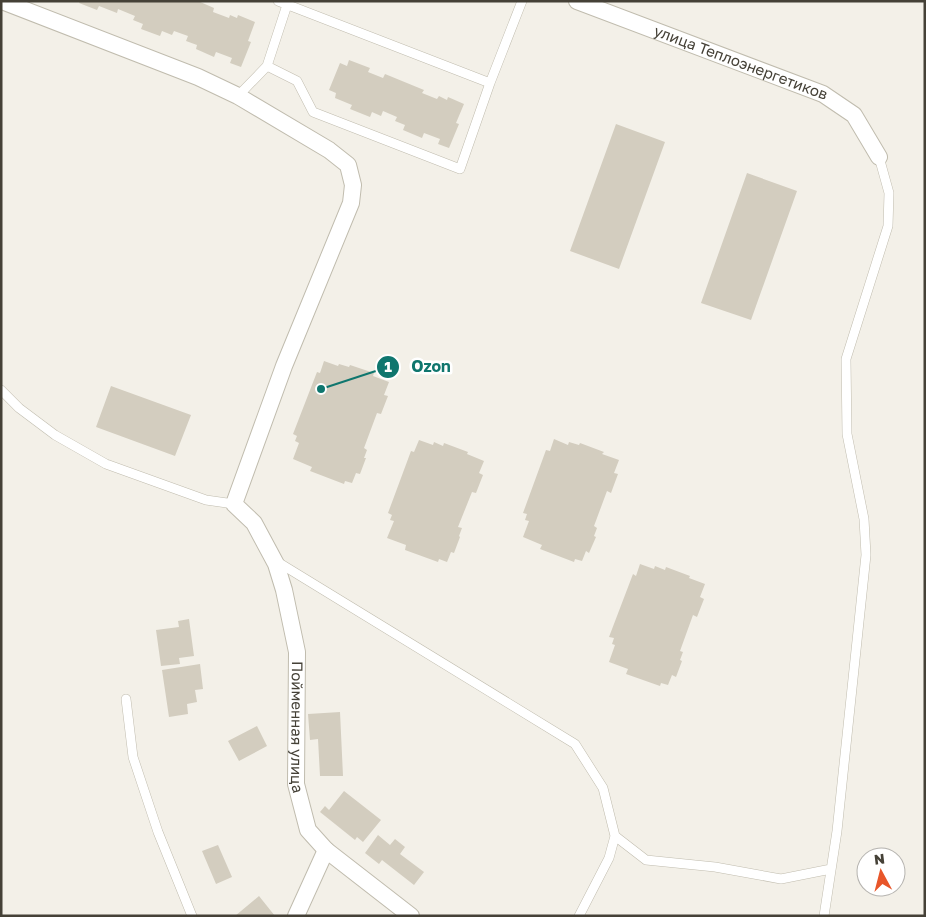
<svg xmlns="http://www.w3.org/2000/svg" width="926" height="917" viewBox="0 0 926 917" font-family="'Golos Text',sans-serif">
	<style>
		.building { fill: #d3cdbf }
		.lines { fill: none; stroke-linecap: round; stroke-linejoin: round }
		.lane-casing { stroke: #c0bcae; stroke-width: 10 }
		.street-casing { stroke: #c0bcae; stroke-width: 18 }
		.lane { stroke: #fff; stroke-width: 9 }
		.street { stroke: #fff; stroke-width: 16 }
		.labels { text-anchor: middle; stroke-width: 5; stroke-linejoin: round; paint-order: stroke }
		.street-label { font-size: 15px; fill: #454137; stroke: #fff }
		.leader { fill: none; stroke: #0f766e; stroke-width: 2 }
		.callout-dot { fill: #0f766e; stroke: #fff; stroke-width: 2 }
		.mark-label { font-size: 15px; text-anchor: middle; font-weight: bold; fill: #fff }
		.callout-label { font-size: 16px; text-anchor: middle; font-weight: bold; fill: #0f766e; stroke: #fff; stroke-width: 5; stroke-linejoin: round; paint-order: stroke }
	</style>
	<rect width="100%" height="100%" fill="#f3f0e8"/>
	<path class="building" d="M 80,1 L 198,1 L 214,8 L 213,12 L 229,18 L 230,15 L 237,18 L 238,15 L 255,22 L 248,41 L 251,42 L 241,67 L 230,63 L 232,58 L 216,52 L 214,57 L 196,49 L 197,45 L 186,41 L 188,36 L 174,31 L 172,35 L 162,31 L 160,36 L 141,29 L 143,24 L 133,20 L 135,16 L 118,9 L 117,13 L 99,6 L 97,10 L 79,3 Z
		M 349,60 L 370,68 L 368,72 L 383,78 L 385,74 L 424,90 L 422,93 L 437,99 L 439,96 L 447,100 L 448,97 L 464,104 L 456,123 L 459,124 L 449,148 L 438,144 L 440,139 L 424,133 L 422,138 L 403,130 L 405,125 L 395,121 L 397,117 L 383,111 L 381,116 L 372,112 L 370,117 L 350,109 L 352,105 L 335,98 L 336,93 L 329,90 L 340,63 L 347,66 Z
		M 616,124 L 665,142 L 619,269 L 570,251 Z
		M 747,173 L 797,191 L 751,320 L 701,303 Z
		M 324,361 L 338,366 L 339,364 L 349,367 L 350,365 L 374,373 L 373,376 L 389,382 L 384,395 L 388,396 L 381,414 L 377,413 L 364,448 L 367,450 L 364,458 L 366,458 L 360,474 L 356,473 L 352,483 L 345,481 L 344,484 L 310,471 L 312,467 L 293,459 L 299,443 L 295,441 L 297,436 L 293,434 L 317,372 L 320,373 Z
		M 111,386 L 191,415 L 175,456 L 96,427 Z
		M 554,439 L 568,445 L 569,442 L 579,445 L 580,443 L 604,452 L 602,454 L 619,460 L 614,473 L 618,474 L 611,493 L 607,491 L 594,526 L 597,528 L 594,536 L 596,537 L 589,553 L 586,551 L 582,561 L 575,559 L 574,562 L 540,549 L 542,545 L 523,537 L 529,521 L 525,520 L 527,514 L 523,513 L 546,450 L 550,451 Z
		M 419,440 L 433,445 L 434,442 L 443,446 L 444,443 L 468,452 L 467,454 L 484,461 L 479,473 L 483,475 L 476,493 L 472,492 L 458,527 L 462,528 L 459,536 L 460,537 L 454,553 L 451,552 L 447,562 L 439,559 L 438,562 L 405,550 L 406,545 L 387,538 L 394,521 L 390,520 L 392,515 L 388,513 L 411,451 L 414,452 Z
		M 640,564 L 654,569 L 655,566 L 665,570 L 666,567 L 690,576 L 689,578 L 705,584 L 700,597 L 704,599 L 697,617 L 693,615 L 680,651 L 683,652 L 680,660 L 682,661 L 676,677 L 672,675 L 668,685 L 661,683 L 660,686 L 626,674 L 628,669 L 609,662 L 615,645 L 612,644 L 614,638 L 609,637 L 633,574 L 636,576 Z
		M 189,619 L 194,656 L 179,658 L 180,664 L 161,666 L 156,630 L 179,627 L 178,621 Z
		M 200,664 L 203,689 L 195,690 L 197,702 L 187,704 L 188,714 L 169,717 L 162,670 Z
		M 340,712 L 343,776 L 320,776 L 318,739 L 310,740 L 308,714 Z
		M 257,726 L 267,746 L 239,761 L 228,741 Z
		M 344,791 L 381,820 L 363,842 L 357,837 L 355,840 L 320,812 L 325,806 L 329,810 Z
		M 378,835 L 390,845 L 395,839 L 405,847 L 400,854 L 424,872 L 414,885 L 382,860 L 379,864 L 365,853 Z
		M 218,845 L 232,877 L 216,884 L 202,851 Z
		M 259,896 L 275,916 L 235,916 Z"/>
	<g class="lines">
		<g class="lane-casing">
			<path id="lane" d="M 278,1 L 490,83 L 522,1
				M 267,66 L 297,81 L 313,112 L 460,169 L 490,83
				M 238,96 L 267,66 L 287,5
				M 1,390 L 19,408 L 55,435 L 106,464 L 206,500 L 234,504
				M 276,561 L 575,744 L 603,788 L 615,836 L 609,858 L 579,916
				M 126,699 L 133,757 L 158,832 L 192,916
				M 615,836 L 646,860 L 715,867 L 781,879 L 831,869
				M 824,916 L 837,831 L 866,555 L 864,519 L 847,434 L 846,359 L 888,226 L 889,193 L 879,157"/>
		</g>
		<g class="street-casing">
			<g id="street">
				<path id="s1" d="M 2,1 L 198,77 L 238,96 L 329,150 L 348,165 L 353,185 L 351,203 L 284,366 L 234,504 L 254,523 L 276,564 L 284,590 L 297,652 L 296,784 L 308,830 L 326,850 L 411,916"/>
				<path id="s2" d="M 577,1 L 823,94 L 854,115 L 879,157"/>
				<path d="M 296,916 L 326,850"/>
			</g>
		</g>
		<use href="#lane" class="lane"/>
		<use href="#street" class="street"/>
	</g>
	<g class="labels">
		<g class="street-label">
			<text dy="5" stroke="none"><textPath href="#s2" startOffset="175">улица Теплоэнергетиков</textPath></text>
			<text dy="5" stroke="none"><textPath href="#s1" startOffset="986">Пойменная улица</textPath></text>
		</g>
	</g>
	<path class="leader" d="M321 389L388 367"/>
	<g class="callout-dot">
		<circle cx="321" cy="389" r="5"/>
		<circle cx="388" cy="367" r="12"/>
	</g>
	<g class="mark-label">
		<text x="388" y="372">1</text>
	</g>
	<g class="callout-label">
		<text x="431" y="372">Ozon</text>
	</g>
	<rect width="926" height="917" fill="none" stroke="#454137" stroke-width="5"/>
	<g transform="translate(881 872) rotate(353)"><circle r="24" fill="#ffffff" stroke="#b5b3af"/>
	<path d="M0-4L9 19L0 12L-9 19Z" fill="#e8562a"/>
	<text y="-8" font-size="14" font-weight="bold" text-anchor="middle" fill="#454137">N</text>
	</g>
</svg>
